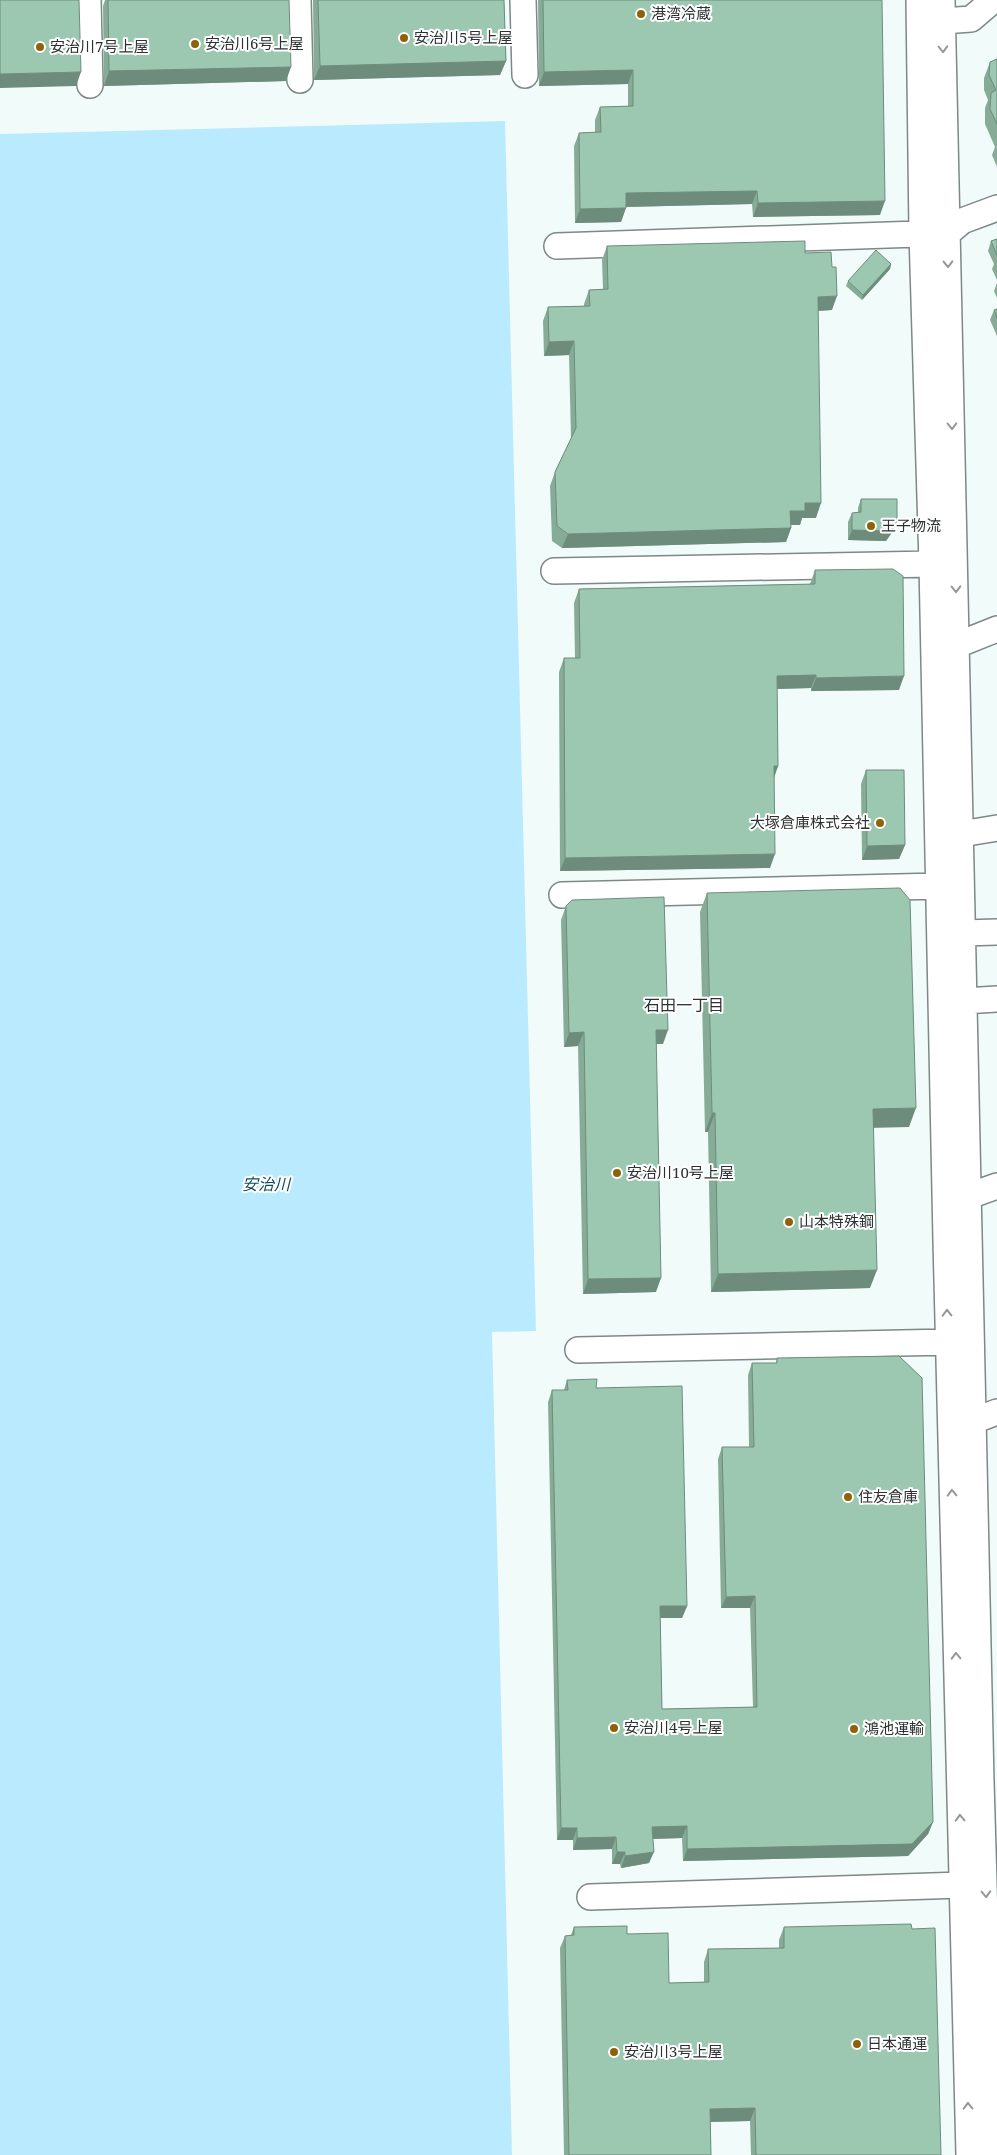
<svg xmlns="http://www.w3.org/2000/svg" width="997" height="2155" viewBox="0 0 997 2155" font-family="'Noto Serif','Noto Sans JP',serif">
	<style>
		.water { fill: #baeafe }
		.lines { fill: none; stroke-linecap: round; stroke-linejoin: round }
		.minor-casing { stroke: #7e8886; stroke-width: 28 }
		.minor { stroke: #fff; stroke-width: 25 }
		.wall { fill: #86ac98 }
		.shaded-wall { fill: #6d8c7c }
		.building { fill: #9cc8b1; stroke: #6d8c7c }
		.oneway { stroke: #969898 }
		.poi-dot { fill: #8e6209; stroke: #fff; stroke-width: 2 }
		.labels { text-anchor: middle; stroke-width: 4; stroke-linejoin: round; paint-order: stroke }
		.poi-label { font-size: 15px; fill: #2d3131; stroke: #fff; text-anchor: start }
		.neighbourhood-label { font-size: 16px; fill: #2d3131; stroke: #fff }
		.water-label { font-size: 16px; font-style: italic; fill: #0a4b60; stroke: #fff }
	</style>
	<rect width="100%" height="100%" fill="#f1fcfa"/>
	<path class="water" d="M 505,121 L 536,1331 L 492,1332 L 512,2155 L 0,2155 L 0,134 Z"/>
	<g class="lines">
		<g class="minor-casing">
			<path id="minor" d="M 88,0 L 90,85
				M 298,0 L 300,80
				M 523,0 L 525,75
				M 919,0 L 922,234 L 932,564 L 946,1241 L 969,2155
				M 942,0 L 981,1782 L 992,2155
				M 943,21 L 971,19 L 991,2
				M 557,246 L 948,233 L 962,221 L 997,208
				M 554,571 L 932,564
				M 957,645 L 997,629
				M 961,834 L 997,828
				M 562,895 L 939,886
				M 963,933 L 997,932
				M 964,1001 L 997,999
				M 954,1197 L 969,1196 L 997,1186
				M 578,1350 L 948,1342
				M 973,1421 L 997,1412
				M 590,1897 L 962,1885"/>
		</g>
		<use href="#minor" class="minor"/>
	</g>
	<path class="wall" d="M 105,0 L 289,0 L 286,81 L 104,86 L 103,6 Z
		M 313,0 L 504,0 L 506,61 L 500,75 L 314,80 Z
		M 538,0 L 882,0 L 880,215 L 753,217 L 752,204 L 626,207 L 621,222 L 575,223 L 574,146 L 579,133 L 595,132 L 595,120 L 600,107 L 628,106 L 628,84 L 539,86 Z
		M 997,59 L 997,167 L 992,155 L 995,147 L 985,124 L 985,108 L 988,100 L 984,90 L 984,78 L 990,62 Z
		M 997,239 L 997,280 L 992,269 L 994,264 L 988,251 L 991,241 Z
		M 607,246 L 805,253 L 832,310 L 818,311 L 816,518 L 802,518 L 800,525 L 791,525 L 791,528 L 786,542 L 562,548 L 552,541 L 550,486 L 555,472 L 571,439 L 569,355 L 544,356 L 543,321 L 548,307 L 584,306 L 584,304 L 589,290 L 603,289 L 602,260 Z
		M 891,264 L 890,269 L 862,300 L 846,286 L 848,281 Z
		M 997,283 L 997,298 L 994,291 Z
		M 997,309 L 997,336 L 990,320 L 994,310 Z
		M 861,499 L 897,521 L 893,531 L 886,541 L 848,540 L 848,522 L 852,513 L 858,512 L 858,508 Z
		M 815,570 L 899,690 L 811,691 L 811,688 L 777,689 L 778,766 L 774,778 L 770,868 L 560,871 L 559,672 L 564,658 L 575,658 L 574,603 L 579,589 L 810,584 Z
		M 866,770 L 905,845 L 899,859 L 862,860 L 861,784 Z
		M 707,893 L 909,1127 L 874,1127 L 870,1288 L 711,1292 L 708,1132 L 705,1132 L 700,912 Z
		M 566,906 L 663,1044 L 656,1044 L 656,1292 L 583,1294 L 578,1046 L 564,1047 L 561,920 Z
		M 777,1358 L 933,1822 L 928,1834 L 908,1856 L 683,1861 L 682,1838 L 653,1839 L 649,1863 L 621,1868 L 620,1864 L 612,1864 L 612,1849 L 573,1850 L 573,1840 L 557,1840 L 548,1402 L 552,1390 L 564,1390 L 567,1380 L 596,1388 L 687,1606 L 682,1618 L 660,1618 L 662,1709 L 753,1707 L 750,1608 L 721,1608 L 718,1459 L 722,1447 L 749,1447 L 748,1375 L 752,1363 L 776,1363 Z
		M 574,1927 L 627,1934 L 669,1983 L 704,1982 L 704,1962 L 708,1949 L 779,1948 L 779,1940 L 784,1927 L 941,2155 L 751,2155 L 750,2121 L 710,2122 L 711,2155 L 564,2155 L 560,1948 L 565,1936 L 571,1935 Z"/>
	<path class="shaded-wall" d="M 506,61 L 500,75 L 314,80 L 320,66 Z
		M 291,67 L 286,81 L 104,86 L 109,71 Z
		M 633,70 L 628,84 L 539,86 L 544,72 Z
		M 81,72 L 76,86 L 0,88 L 0,74 Z
		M 757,191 L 752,204 L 621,207 L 626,193 Z
		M 885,201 L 880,215 L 753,217 L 758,203 Z
		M 626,208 L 621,222 L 575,223 L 580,209 Z
		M 891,264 L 890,269 L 862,300 L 863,295 Z
		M 837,296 L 832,310 L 813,311 L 818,297 Z
		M 574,341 L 569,355 L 544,356 L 549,342 Z
		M 805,503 L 821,503 L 816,518 L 802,518 L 800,525 L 785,525 L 790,511 Z
		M 897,521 L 893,531 L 886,541 L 848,540 L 852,530 Z
		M 791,528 L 786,542 L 562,548 L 568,534 Z
		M 816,675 L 811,688 L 772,689 L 777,676 Z
		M 904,676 L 899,690 L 811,691 L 816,678 Z
		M 774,766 L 778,766 L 773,780 Z
		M 905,845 L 899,859 L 862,860 L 867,846 Z
		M 775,854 L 770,868 L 560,871 L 565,858 Z
		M 656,1030 L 668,1030 L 663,1044 L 651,1044 Z
		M 584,1032 L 578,1046 L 564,1047 L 569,1033 Z
		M 916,1108 L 909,1127 L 867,1128 L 873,1109 Z
		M 712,1113 L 715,1113 L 708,1132 L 705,1132 Z
		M 877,1270 L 870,1288 L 711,1292 L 718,1274 Z
		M 661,1278 L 656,1292 L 583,1294 L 588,1279 Z
		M 755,1596 L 750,1608 L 721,1608 L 726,1597 Z
		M 660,1606 L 687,1606 L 682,1618 L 656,1618 Z
		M 933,1822 L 928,1834 L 908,1856 L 683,1861 L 687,1849 Z
		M 687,1826 L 682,1838 L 648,1839 L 652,1827 Z
		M 561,1828 L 577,1828 L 573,1840 L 557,1840 Z
		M 616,1837 L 612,1849 L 573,1850 L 577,1838 Z
		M 617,1852 L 625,1852 L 620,1864 L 612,1864 Z
		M 654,1852 L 649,1863 L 621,1868 L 625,1856 Z
		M 755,2108 L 750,2121 L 705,2122 L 710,2109 Z"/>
	<path class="building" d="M 0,0 L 79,0 L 81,72 L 0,74 Z
		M 108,0 L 289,0 L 291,67 L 109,71 Z
		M 318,0 L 504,0 L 506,61 L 320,66 Z
		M 543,0 L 882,0 L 885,201 L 758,203 L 757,191 L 626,193 L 626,208 L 580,209 L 579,133 L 601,132 L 600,107 L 633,106 L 633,70 L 544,72 Z
		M 997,59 L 997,124 L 990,109 L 991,93 L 996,90 L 989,75 L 990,62 Z
		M 997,239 L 997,255 L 991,241 Z
		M 805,241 L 805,253 L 831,252 L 832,267 L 836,267 L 837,296 L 818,297 L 821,503 L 805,503 L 805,511 L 790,511 L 791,528 L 568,534 L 557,526 L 555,472 L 576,428 L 574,341 L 549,342 L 548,307 L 590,306 L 589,290 L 608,289 L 607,246 Z
		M 876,250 L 891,264 L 863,295 L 848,281 Z
		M 997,309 L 997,318 L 994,310 Z
		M 861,499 L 897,499 L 897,521 L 889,531 L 852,530 L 852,513 L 861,512 Z
		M 893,569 L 903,576 L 904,676 L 816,678 L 816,675 L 777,676 L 778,766 L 774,766 L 775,854 L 565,858 L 564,658 L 580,658 L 579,589 L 815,584 L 815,570 Z
		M 866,770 L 904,770 L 905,845 L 867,846 Z
		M 900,888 L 910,900 L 916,1108 L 873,1109 L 877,1270 L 718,1274 L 715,1113 L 712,1113 L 707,893 Z
		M 664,897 L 668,1030 L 656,1030 L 661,1278 L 588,1279 L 584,1032 L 569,1033 L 566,906 L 572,900 Z
		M 899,1356 L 922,1378 L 933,1822 L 912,1844 L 687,1849 L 687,1826 L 652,1827 L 654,1852 L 625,1856 L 625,1852 L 617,1852 L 616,1837 L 577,1838 L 577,1828 L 561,1828 L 552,1390 L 568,1390 L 567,1380 L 597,1379 L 596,1388 L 682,1386 L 687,1606 L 660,1606 L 662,1709 L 757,1707 L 755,1596 L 726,1597 L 722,1447 L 754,1447 L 752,1363 L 777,1363 L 777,1358 Z
		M 911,1924 L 912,1929 L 935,1928 L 941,2155 L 756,2155 L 755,2108 L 710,2109 L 711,2155 L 569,2155 L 565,1936 L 574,1935 L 574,1927 L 627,1926 L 627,1934 L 668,1933 L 669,1983 L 709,1982 L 708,1949 L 784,1948 L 784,1927 Z"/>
	<defs><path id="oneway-chevron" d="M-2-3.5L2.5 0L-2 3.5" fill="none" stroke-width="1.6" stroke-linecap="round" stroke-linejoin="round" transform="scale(1.25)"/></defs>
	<g class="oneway">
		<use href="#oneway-chevron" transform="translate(943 49) rotate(88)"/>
		<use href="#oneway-chevron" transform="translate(948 264) rotate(89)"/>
		<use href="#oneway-chevron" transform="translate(952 426) rotate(89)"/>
		<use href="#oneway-chevron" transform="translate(956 589) rotate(89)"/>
		<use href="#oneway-chevron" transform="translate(947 1313) rotate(-91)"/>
		<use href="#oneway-chevron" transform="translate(952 1493) rotate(-92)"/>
		<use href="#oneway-chevron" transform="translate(956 1656) rotate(-92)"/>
		<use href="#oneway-chevron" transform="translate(960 1818) rotate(-92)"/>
		<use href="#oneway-chevron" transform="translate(986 1894) rotate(88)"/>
		<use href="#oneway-chevron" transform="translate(968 2106) rotate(-91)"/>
	</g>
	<g class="poi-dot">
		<circle cx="641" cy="14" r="5"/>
		<circle cx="404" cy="38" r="5"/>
		<circle cx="195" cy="44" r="5"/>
		<circle cx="40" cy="47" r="5"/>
		<circle cx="871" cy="526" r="5"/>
		<circle cx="880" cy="823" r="5"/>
		<circle cx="617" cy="1173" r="5"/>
		<circle cx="789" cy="1222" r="5"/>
		<circle cx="848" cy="1497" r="5"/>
		<circle cx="614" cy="1728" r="5"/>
		<circle cx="854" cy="1729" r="5"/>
		<circle cx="857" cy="2044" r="5"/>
		<circle cx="614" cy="2052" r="5"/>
	</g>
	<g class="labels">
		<g class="poi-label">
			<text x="651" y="19">港湾冷蔵</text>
			<text x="414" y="43">安治川5号上屋</text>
			<text x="205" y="49">安治川6号上屋</text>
			<text x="50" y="52">安治川7号上屋</text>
			<text x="881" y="531">王子物流</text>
			<text x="870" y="828" text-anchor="end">大塚倉庫株式会社</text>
			<text x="627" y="1178">安治川10号上屋</text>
			<text x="799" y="1227">山本特殊鋼</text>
			<text x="858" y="1502">住友倉庫</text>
			<text x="624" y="1733">安治川4号上屋</text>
			<text x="864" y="1734">鴻池運輸</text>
			<text x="867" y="2049">日本通運</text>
			<text x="624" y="2057">安治川3号上屋</text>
		</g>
		<g class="neighbourhood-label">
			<text x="684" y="1011">石田一丁目</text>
		</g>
		<g class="water-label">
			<text x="266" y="1190">安治川</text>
		</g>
	</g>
</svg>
